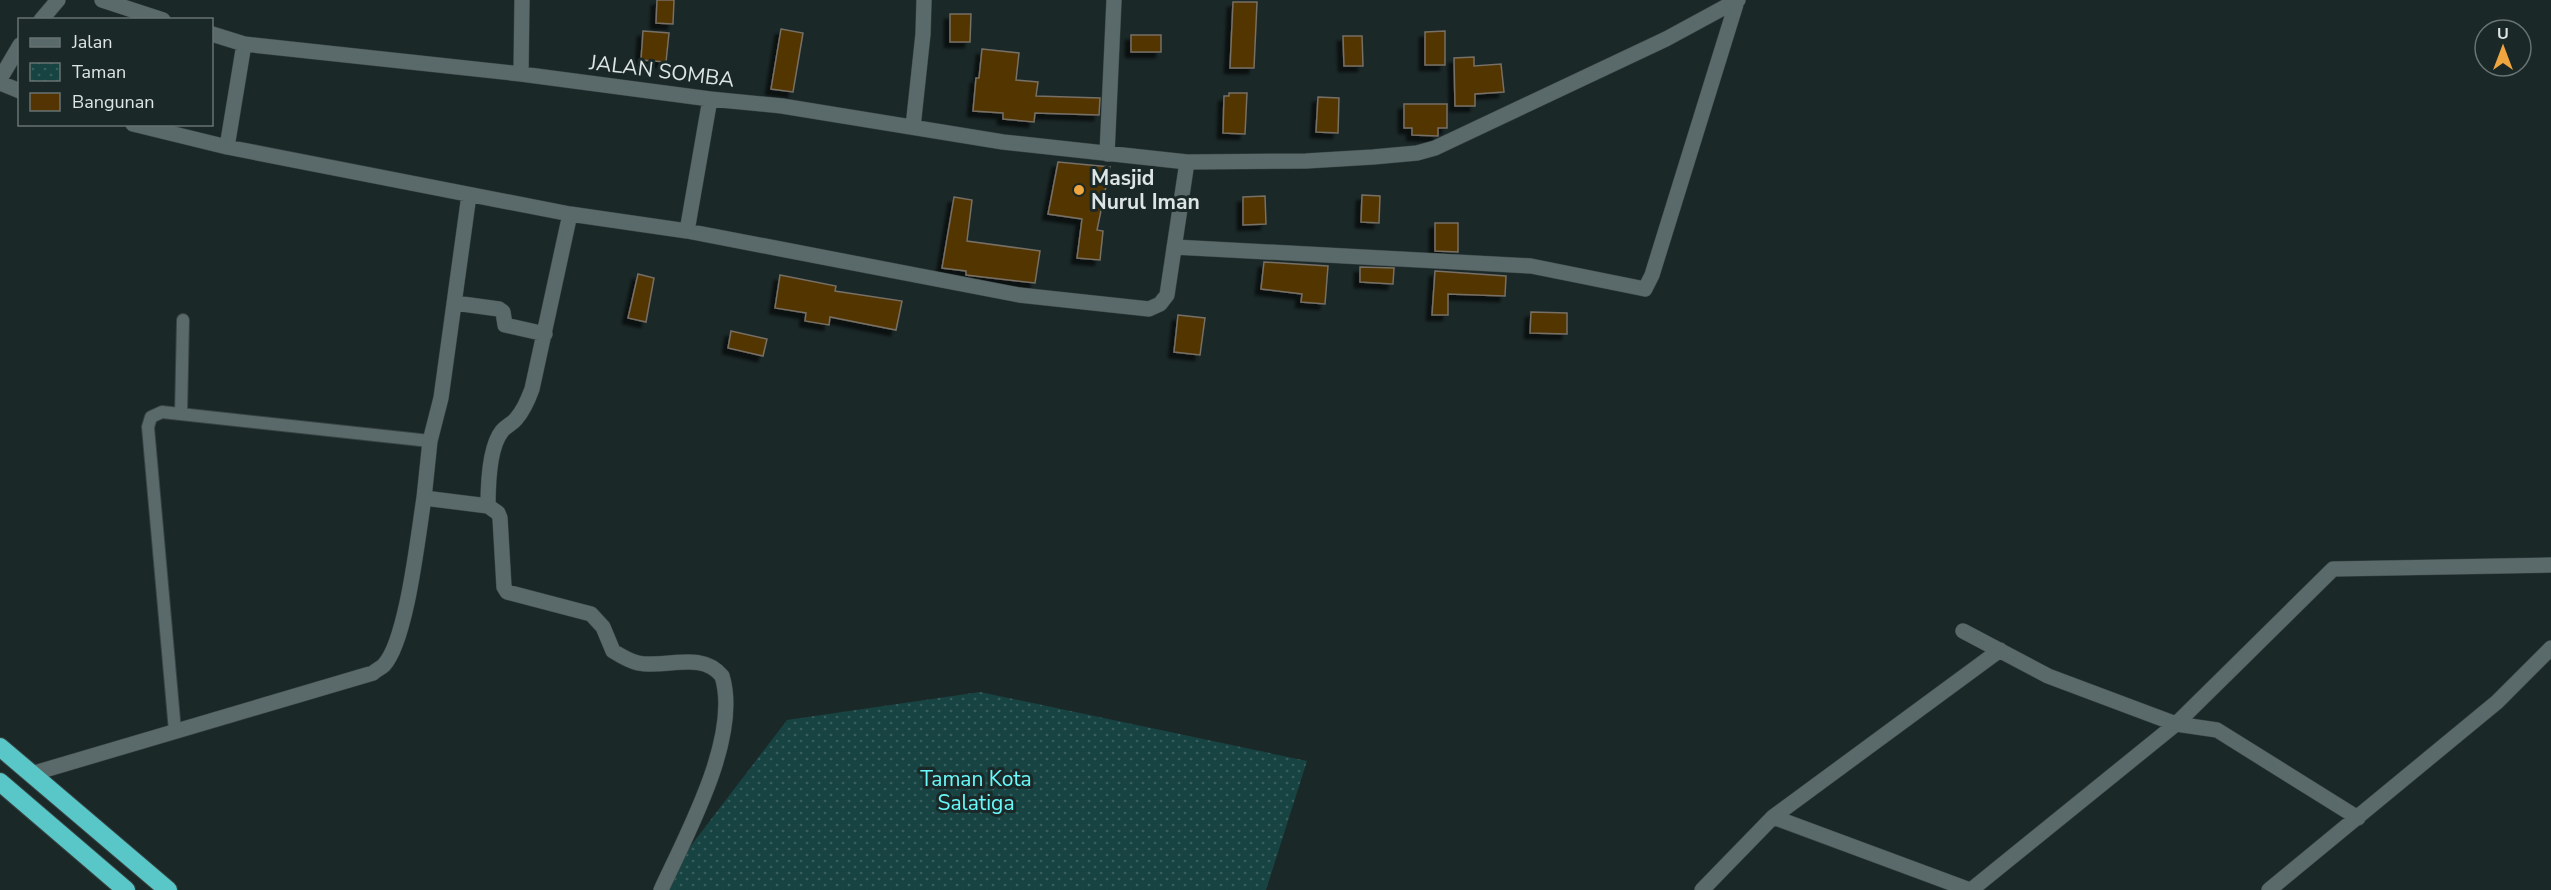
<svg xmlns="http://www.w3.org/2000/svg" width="2551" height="890" viewBox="0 0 2551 890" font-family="'Nunito Sans',sans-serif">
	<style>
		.park { fill: url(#park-dots) }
		.building { fill: #533402; stroke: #776f65; stroke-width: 1.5; filter: url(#shadow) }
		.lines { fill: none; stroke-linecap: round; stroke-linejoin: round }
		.lane-casing { stroke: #394444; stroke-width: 14 }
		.street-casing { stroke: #394444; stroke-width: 16 }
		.highway-casing { stroke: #394444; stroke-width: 20 }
		.lane { stroke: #5a6969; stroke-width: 12 }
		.street { stroke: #5a6969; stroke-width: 15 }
		.highway { stroke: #59c7c7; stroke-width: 18 }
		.poi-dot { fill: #f0a63e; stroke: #1b2828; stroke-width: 2 }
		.labels { text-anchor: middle; stroke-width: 6; stroke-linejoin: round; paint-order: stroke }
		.street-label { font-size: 21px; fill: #dce4e4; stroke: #1b2828 }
		.poi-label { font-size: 21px; font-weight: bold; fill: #dce4e4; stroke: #1b2828; text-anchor: start }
		.park-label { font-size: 21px; fill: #69f9fa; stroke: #1b2828 }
	</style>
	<defs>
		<pattern id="park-dots" width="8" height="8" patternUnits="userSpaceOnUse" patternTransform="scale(1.5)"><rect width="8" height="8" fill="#174343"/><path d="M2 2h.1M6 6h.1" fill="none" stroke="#385e5e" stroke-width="1.8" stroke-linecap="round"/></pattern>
		<filter id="shadow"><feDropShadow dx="-5.5" dy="5.5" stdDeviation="1.5" flood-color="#0009"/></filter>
	</defs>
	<rect width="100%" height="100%" fill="#1b2828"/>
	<path class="park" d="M 980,692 L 1307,761 L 1266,890 L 657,890 L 787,720 Z"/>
	<path class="building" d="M 657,0 L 674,0 L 673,24 L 656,23 Z
		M 1233,2 L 1257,2 L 1254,68 L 1230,68 Z
		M 950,14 L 971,14 L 970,42 L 950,42 Z
		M 781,29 L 803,33 L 793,92 L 771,89 Z
		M 643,31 L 669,33 L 666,62 L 641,60 Z
		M 1445,31 L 1445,65 L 1425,65 L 1425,32 Z
		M 1131,35 L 1161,35 L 1161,52 L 1131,52 Z
		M 1343,36 L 1362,36 L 1363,66 L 1344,66 Z
		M 982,49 L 1019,53 L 1016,80 L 1038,82 L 1036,96 L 1100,98 L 1099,115 L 1035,113 L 1034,122 L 1003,119 L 1003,113 L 973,111 L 976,78 L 979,78 Z
		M 1474,57 L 1474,66 L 1501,64 L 1504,92 L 1475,94 L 1475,106 L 1455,106 L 1454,58 Z
		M 1229,93 L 1247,93 L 1245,134 L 1223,133 L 1224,96 L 1229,96 Z
		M 1318,97 L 1339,98 L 1338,133 L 1316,132 Z
		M 1404,104 L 1447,104 L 1447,128 L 1438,128 L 1438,136 L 1412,135 L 1412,128 L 1404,128 Z
		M 1058,162 L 1110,167 L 1097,230 L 1103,231 L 1100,260 L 1077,258 L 1082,219 L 1048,214 Z
		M 1362,195 L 1380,196 L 1379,223 L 1361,222 Z
		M 1265,196 L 1266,224 L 1243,225 L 1243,197 Z
		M 954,197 L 972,200 L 967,241 L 1040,251 L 1035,283 L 966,275 L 966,271 L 942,268 Z
		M 1435,223 L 1458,223 L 1458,252 L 1435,251 Z
		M 1264,262 L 1328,266 L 1325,304 L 1301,302 L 1302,294 L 1261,289 Z
		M 1360,267 L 1394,268 L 1393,284 L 1360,282 Z
		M 1435,271 L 1506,276 L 1505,296 L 1448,294 L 1448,315 L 1432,315 Z
		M 638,274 L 654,278 L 646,322 L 628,318 Z
		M 780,275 L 836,286 L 835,291 L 902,301 L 896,330 L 830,317 L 829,325 L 805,321 L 806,313 L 775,308 Z
		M 1531,312 L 1567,313 L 1567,334 L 1530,333 Z
		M 1178,315 L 1205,318 L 1200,355 L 1174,352 Z
		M 731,331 L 767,339 L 763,356 L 728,348 Z"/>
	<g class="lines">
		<g class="lane-casing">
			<path id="lane" d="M 181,414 L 183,320
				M 175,731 L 148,427 L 151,417 L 162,412 L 430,441"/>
		</g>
		<g class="street-casing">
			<path id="street" d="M 102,0 L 163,20
				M 41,20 L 58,0
				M 212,34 L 244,44 L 521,74 L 710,99 L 782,106 L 1003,142 L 1187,162 L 1306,161 L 1373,157 L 1417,153 L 1435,148 L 1666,39 L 1738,0
				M 521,74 L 522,0
				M 0,79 L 20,45
				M 0,83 L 20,91
				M 133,124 L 227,147 L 570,214 L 687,231 L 1019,295 L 1149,309 L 1160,304 L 1167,295 L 1187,162
				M 913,127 L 923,34 L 924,0
				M 227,147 L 244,44
				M 1107,154 L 1114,0
				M 469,195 L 441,398 L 430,441 L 424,498 L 488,506
				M 570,214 L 532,389 C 528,400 524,410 516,419 C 512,424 506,426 502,431 C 489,447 488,486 488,506 L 498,513 L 500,518 L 504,587 L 507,592 L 591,614 L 603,627 L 613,651 C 621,656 629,661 638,663 C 666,669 701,650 722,676 C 741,737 686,835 661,890
				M 687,231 L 710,99
				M 1174,247 L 1531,266 L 1645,289 L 1652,275 L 1737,1
				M 455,303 L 499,309 L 503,312 L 505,325 L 545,334
				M 1963,631 L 2048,676 L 2176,724 L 2217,730 L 2358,818
				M 31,774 L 373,673 C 376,670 381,668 384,665 C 407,640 418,535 424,498
				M 1773,817 L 1970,890
				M 1702,890 L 1773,817 L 2000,650
				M 1971,890 L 2176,724 L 2333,569 L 2551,565
				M 2269,890 L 2497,702 L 2551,648"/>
		</g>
		<g class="highway-casing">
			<path id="highway" d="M 0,747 L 168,890
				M 0,782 L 126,890"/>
		</g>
		<use href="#lane" class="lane"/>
		<use href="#street" class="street"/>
		<use href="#highway" class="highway"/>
	</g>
	<circle class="poi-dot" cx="1079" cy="190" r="6"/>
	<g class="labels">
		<g class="street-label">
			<text transform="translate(662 71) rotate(7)" y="7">JALAN SOMBA</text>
		</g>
		<g class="poi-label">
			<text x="1091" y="185">Masjid<tspan x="1091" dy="24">Nurul Iman</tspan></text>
		</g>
		<g class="park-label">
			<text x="976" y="786">Taman Kota<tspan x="976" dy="24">Salatiga</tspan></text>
		</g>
	</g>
	<rect x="18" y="18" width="195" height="108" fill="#1b2828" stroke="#687373" stroke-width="1.5"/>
	<rect x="30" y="38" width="30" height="9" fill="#5a6969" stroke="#687373" stroke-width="1.5"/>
	<text x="72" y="48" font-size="18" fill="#dce4e4">Jalan</text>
	<rect x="30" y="63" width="30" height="18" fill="url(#park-dots)" stroke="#687373" stroke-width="1.5"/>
	<text x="72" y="78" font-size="18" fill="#dce4e4">Taman</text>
	<rect x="30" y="93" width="30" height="18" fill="#533402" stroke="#687373" stroke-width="1.5"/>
	<text x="72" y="108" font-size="18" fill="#dce4e4">Bangunan</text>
	<g transform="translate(2503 48)"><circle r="28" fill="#1b2828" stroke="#687373" stroke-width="1.5"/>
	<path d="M0-4.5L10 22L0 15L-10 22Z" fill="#f0a63e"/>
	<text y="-9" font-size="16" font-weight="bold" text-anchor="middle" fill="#dce4e4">U</text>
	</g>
</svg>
